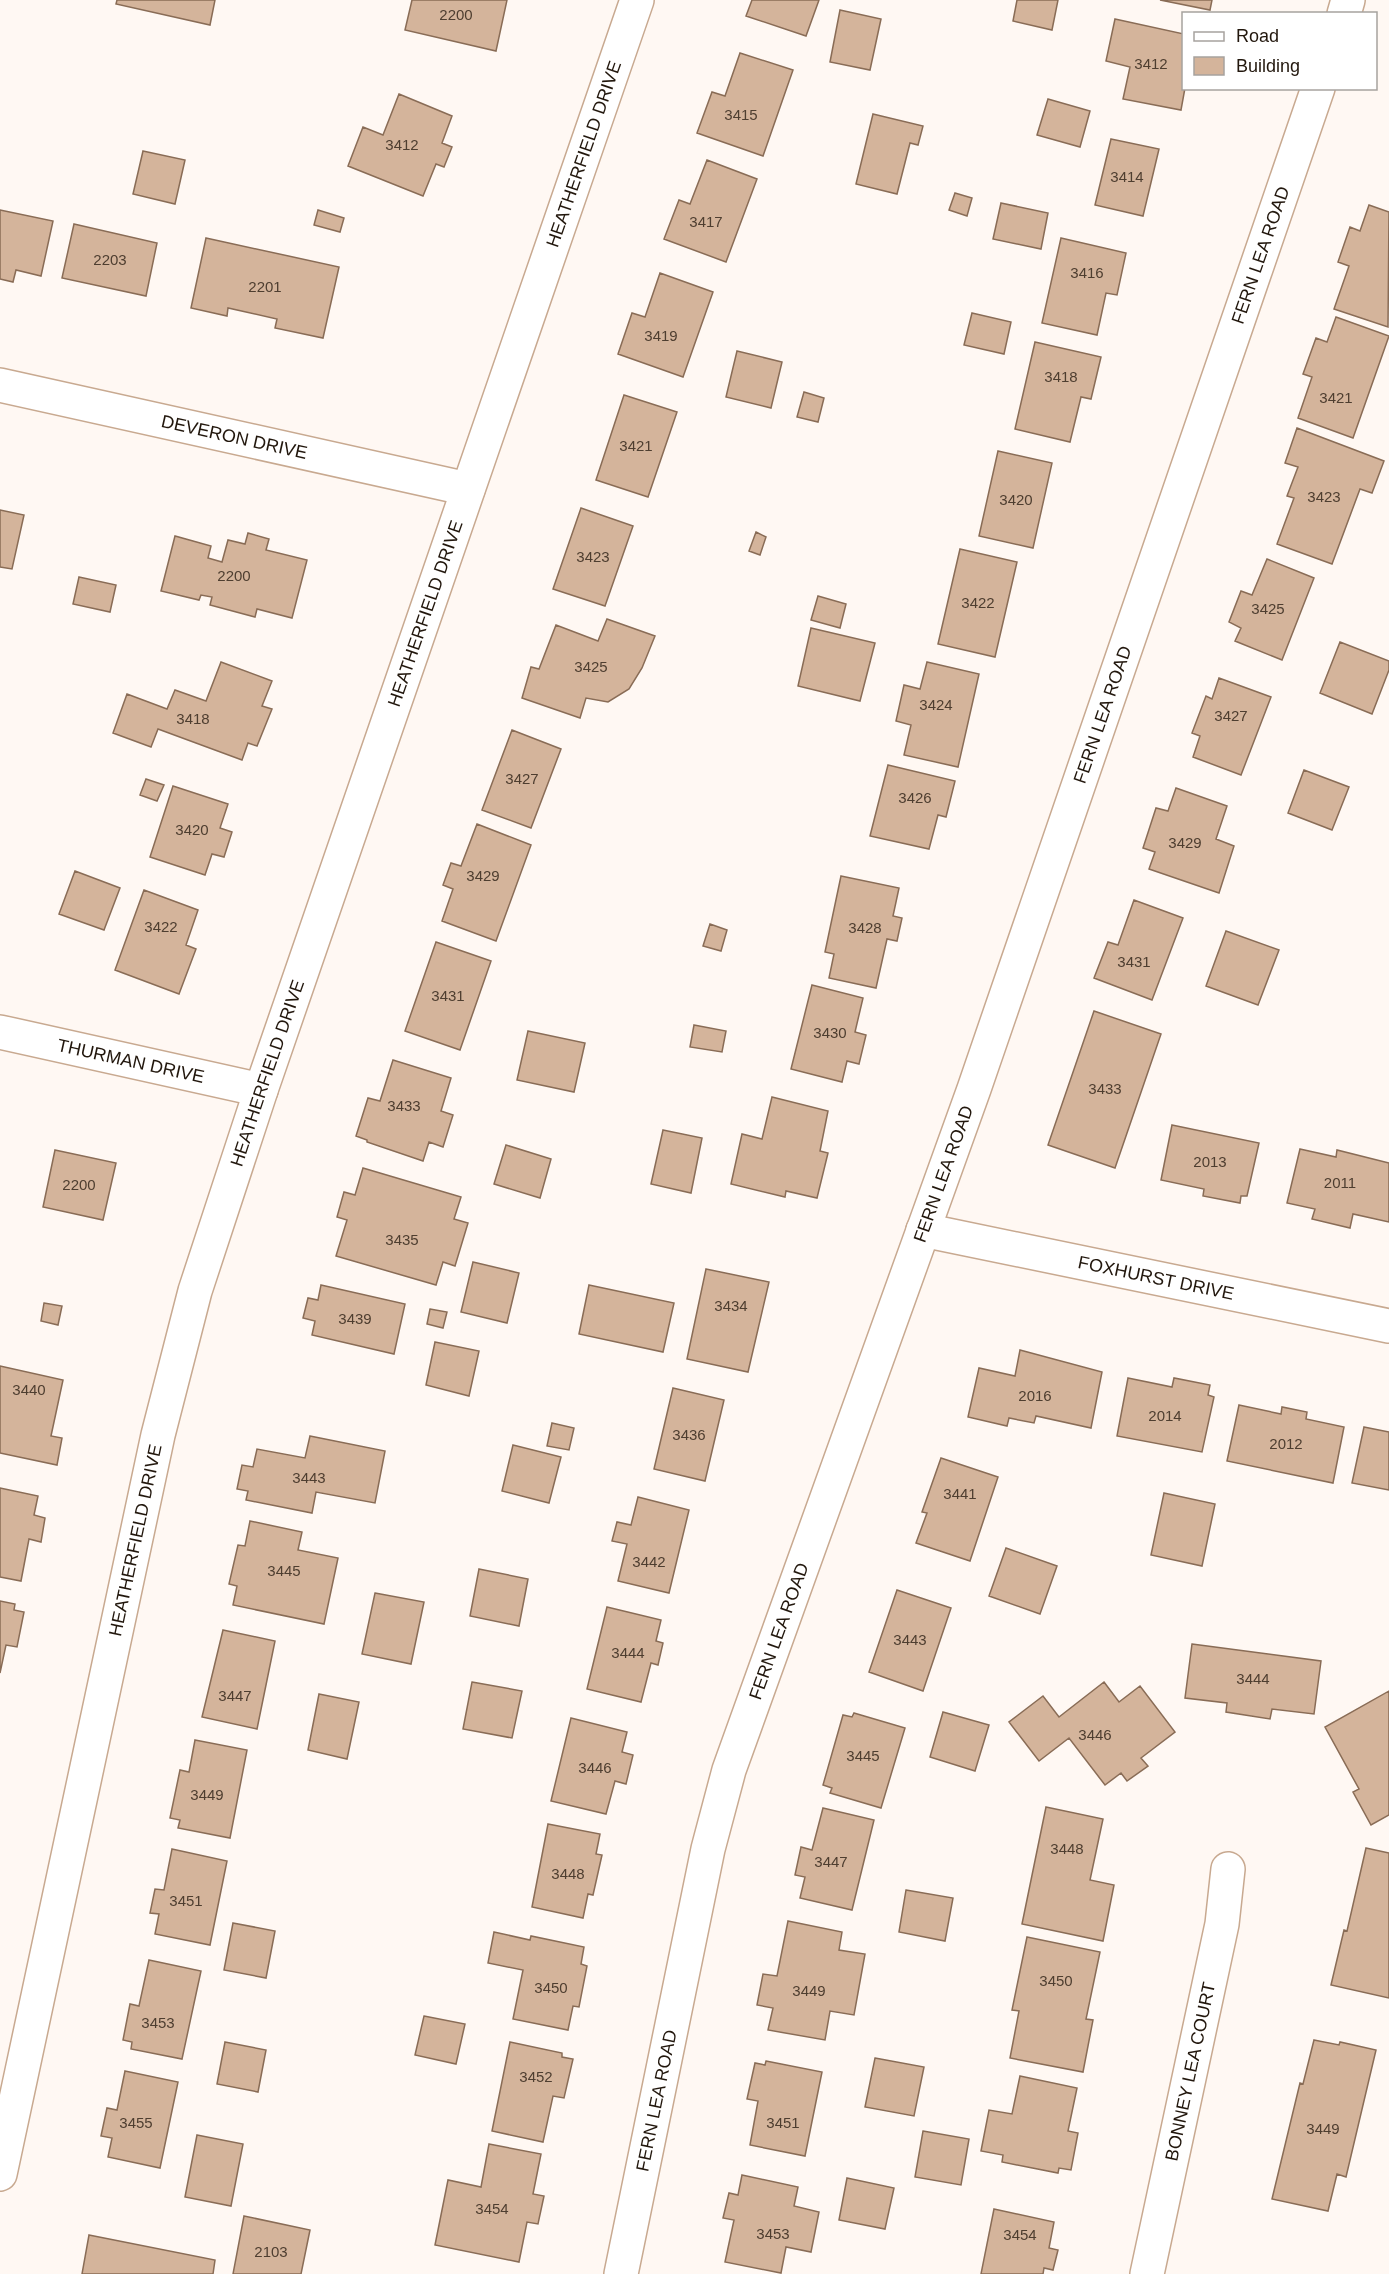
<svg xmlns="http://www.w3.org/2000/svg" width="1389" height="2274" viewBox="0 0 1389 2274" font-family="Helvetica,sans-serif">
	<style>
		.building { fill: #d4b49b; stroke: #896c56; stroke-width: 1.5 }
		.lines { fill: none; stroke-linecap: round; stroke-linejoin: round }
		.street-casing { stroke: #c8a990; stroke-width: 36 }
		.street { stroke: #fff; stroke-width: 33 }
		.labels { text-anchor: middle; stroke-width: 4.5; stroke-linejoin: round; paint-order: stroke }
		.number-label { font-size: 15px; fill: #4e3e30 }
		.street-label { font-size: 18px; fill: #22170d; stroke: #fff }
	</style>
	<rect width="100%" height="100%" fill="#fff8f3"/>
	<path class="building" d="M 117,0 L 215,0 L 210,25 L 116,4 Z
		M 412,0 L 507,0 L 496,51 L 405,30 Z
		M 752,0 L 819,0 L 806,36 L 746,16 Z
		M 1017,0 L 1058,0 L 1052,30 L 1013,21 Z
		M 1160,0 L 1212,0 L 1210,10 Z
		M 840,10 L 881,19 L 870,70 L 830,62 Z
		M 1115,19 L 1184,34 L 1185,88 L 1181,110 L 1123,99 L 1130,67 L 1106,61 Z
		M 740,53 L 793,70 L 763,156 L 697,133 L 712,92 L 725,96 Z
		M 399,94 L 452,116 L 442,143 L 452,147 L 444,167 L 436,164 L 423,196 L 348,166 L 363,127 L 383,135 Z
		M 1048,99 L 1090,111 L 1080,147 L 1037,135 Z
		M 873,114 L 923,126 L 918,145 L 910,143 L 897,194 L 856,184 Z
		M 1111,139 L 1159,149 L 1143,216 L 1095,205 Z
		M 143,151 L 185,160 L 175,204 L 133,194 Z
		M 707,160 L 757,179 L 726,262 L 664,239 L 679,200 L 690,204 Z
		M 955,193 L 972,198 L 967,216 L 949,210 Z
		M 1001,203 L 1048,213 L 1041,249 L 993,239 Z
		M 1369,205 L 1389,212 L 1388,327 L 1334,309 L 1349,266 L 1338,262 L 1350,227 L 1360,231 Z
		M 0,210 L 53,221 L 41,276 L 16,270 L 13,282 L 0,279 Z
		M 318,210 L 344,218 L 340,232 L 314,225 Z
		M 74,224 L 157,243 L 146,296 L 62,278 Z
		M 206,238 L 339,267 L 323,338 L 275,328 L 277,319 L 228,308 L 227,316 L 191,308 Z
		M 1061,238 L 1126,253 L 1117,295 L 1106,293 L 1097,335 L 1042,323 Z
		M 660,273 L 713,292 L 683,377 L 618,354 L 632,313 L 645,317 Z
		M 972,313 L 1011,322 L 1004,354 L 964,345 Z
		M 1336,317 L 1389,336 L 1353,438 L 1298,418 L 1312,377 L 1303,374 L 1316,338 L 1327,342 Z
		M 1035,342 L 1101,357 L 1091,399 L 1081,397 L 1070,442 L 1015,429 Z
		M 737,351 L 782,362 L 771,408 L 726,397 Z
		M 804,392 L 824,398 L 818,422 L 797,417 Z
		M 624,395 L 677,412 L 648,497 L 596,480 Z
		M 1297,428 L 1384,461 L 1372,493 L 1360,489 L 1332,564 L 1277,544 L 1294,498 L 1287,496 L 1298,467 L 1285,463 Z
		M 998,451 L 1052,463 L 1033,548 L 979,536 Z
		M 581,508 L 633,526 L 605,606 L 553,589 Z
		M 0,510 L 24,515 L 12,569 L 0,567 Z
		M 756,532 L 766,537 L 760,555 L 749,551 Z
		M 248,533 L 269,539 L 266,550 L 307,560 L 292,618 L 257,609 L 255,617 L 210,605 L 212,597 L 201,595 L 199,600 L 161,591 L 175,536 L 211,546 L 208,558 L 222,562 L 228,540 L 245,544 Z
		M 960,549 L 1017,562 L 995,657 L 938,644 Z
		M 1267,559 L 1314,578 L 1282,660 L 1235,641 L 1241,628 L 1229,622 L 1241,591 L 1252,595 Z
		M 79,577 L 116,585 L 110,612 L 73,604 Z
		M 818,596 L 846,604 L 840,628 L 811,620 Z
		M 607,619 L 655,636 L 642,668 L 629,689 L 608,702 L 586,698 L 580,718 L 522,698 L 531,667 L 539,669 L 556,625 L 598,641 Z
		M 811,628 L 875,643 L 860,701 L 798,686 Z
		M 1340,642 L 1389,661 L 1389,670 L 1372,714 L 1320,693 Z
		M 221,662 L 272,681 L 262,706 L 272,709 L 257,746 L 248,743 L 242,760 L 158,729 L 151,747 L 113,733 L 127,694 L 167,709 L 175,690 L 206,701 Z
		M 927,662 L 979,674 L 958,767 L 904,755 L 911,725 L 896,721 L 904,685 L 920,689 Z
		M 1219,678 L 1271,697 L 1241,775 L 1193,757 L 1200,736 L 1192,733 L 1206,696 L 1212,699 Z
		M 512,730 L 561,749 L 531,828 L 482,810 Z
		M 888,765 L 955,781 L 946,817 L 938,815 L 929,849 L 870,836 Z
		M 1304,770 L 1349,787 L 1332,830 L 1288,813 Z
		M 146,779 L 164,785 L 157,801 L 140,795 Z
		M 173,786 L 228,804 L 220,828 L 232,832 L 224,857 L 212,854 L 205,875 L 150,857 Z
		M 1176,788 L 1227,806 L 1216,839 L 1234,846 L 1219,893 L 1149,869 L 1155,852 L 1143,848 L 1156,808 L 1168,811 Z
		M 477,824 L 531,845 L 496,941 L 442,921 L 453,889 L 443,885 L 451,863 L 461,866 Z
		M 75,871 L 120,888 L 104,930 L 59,914 Z
		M 841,876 L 899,888 L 893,916 L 902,918 L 897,941 L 887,939 L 876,988 L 829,978 L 834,954 L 825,952 Z
		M 144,890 L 198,910 L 186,945 L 196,949 L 179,994 L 115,970 Z
		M 1134,900 L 1183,918 L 1152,1000 L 1094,978 L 1108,942 L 1118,945 Z
		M 710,924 L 727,930 L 721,951 L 703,946 Z
		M 1226,931 L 1279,950 L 1258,1005 L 1206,986 Z
		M 436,942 L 491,961 L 460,1050 L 405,1031 Z
		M 812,985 L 863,998 L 855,1032 L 866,1035 L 859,1064 L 847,1061 L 842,1082 L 791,1069 Z
		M 1094,1011 L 1161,1034 L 1115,1168 L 1048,1145 Z
		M 694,1025 L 726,1031 L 722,1052 L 690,1047 Z
		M 528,1031 L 585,1043 L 574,1092 L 517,1080 Z
		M 393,1060 L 451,1078 L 441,1111 L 453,1115 L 443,1147 L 429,1142 L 423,1161 L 367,1142 L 367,1140 L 356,1136 L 368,1098 L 380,1101 Z
		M 772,1097 L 828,1111 L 820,1151 L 828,1153 L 817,1198 L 786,1191 L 785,1197 L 731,1184 L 742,1134 L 762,1139 Z
		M 1172,1125 L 1259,1143 L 1247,1196 L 1241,1196 L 1240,1203 L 1203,1196 L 1204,1189 L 1161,1180 Z
		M 663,1130 L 702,1138 L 691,1193 L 651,1184 Z
		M 506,1145 L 551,1159 L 540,1198 L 494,1184 Z
		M 1300,1149 L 1336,1157 L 1337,1150 L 1389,1163 L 1389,1222 L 1353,1214 L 1350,1228 L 1312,1219 L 1315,1209 L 1287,1203 Z
		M 55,1150 L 116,1163 L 103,1220 L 43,1207 Z
		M 363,1168 L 461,1197 L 454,1219 L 468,1223 L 455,1266 L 443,1262 L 436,1285 L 336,1256 L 347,1220 L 337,1217 L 344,1192 L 355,1195 Z
		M 473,1262 L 519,1273 L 507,1323 L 461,1312 Z
		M 706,1269 L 769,1282 L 748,1372 L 687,1359 Z
		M 321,1285 L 405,1304 L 394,1354 L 312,1335 L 315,1321 L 303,1318 L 308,1298 L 318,1300 Z
		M 589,1285 L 674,1303 L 663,1352 L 579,1334 Z
		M 44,1303 L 62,1306 L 58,1325 L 41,1321 Z
		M 430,1309 L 447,1312 L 443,1328 L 427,1324 Z
		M 435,1342 L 479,1351 L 469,1396 L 426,1385 Z
		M 1020,1350 L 1102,1372 L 1091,1428 L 1036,1416 L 1034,1423 L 1009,1418 L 1007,1426 L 968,1417 L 979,1368 L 1015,1376 Z
		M 0,1366 L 63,1380 L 51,1436 L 62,1438 L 57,1465 L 0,1453 Z
		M 1128,1378 L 1172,1387 L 1174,1378 L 1210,1385 L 1208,1395 L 1214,1397 L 1202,1452 L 1117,1436 Z
		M 673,1388 L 724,1400 L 705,1481 L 654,1469 Z
		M 1239,1405 L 1281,1414 L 1282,1407 L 1307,1412 L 1306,1419 L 1344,1427 L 1333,1483 L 1227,1461 Z
		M 552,1423 L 574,1428 L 569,1450 L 547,1446 Z
		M 1364,1427 L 1389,1432 L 1389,1490 L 1352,1483 Z
		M 310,1436 L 385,1451 L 375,1503 L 316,1492 L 312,1513 L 246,1500 L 248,1491 L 237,1489 L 242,1465 L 253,1467 L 257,1449 L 305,1458 Z
		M 513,1445 L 561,1457 L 549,1503 L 502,1491 Z
		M 941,1458 L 998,1477 L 970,1561 L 916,1543 L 927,1513 L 922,1512 Z
		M 0,1488 L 38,1496 L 34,1515 L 45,1518 L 41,1542 L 29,1539 L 21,1581 L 0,1577 Z
		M 1164,1493 L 1215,1504 L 1202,1566 L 1151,1555 Z
		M 638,1497 L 689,1510 L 669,1593 L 618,1581 L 627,1544 L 612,1541 L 617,1522 L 631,1525 Z
		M 250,1521 L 302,1532 L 298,1550 L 338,1558 L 324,1624 L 233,1605 L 237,1586 L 229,1584 L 238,1545 L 245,1546 Z
		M 1006,1548 L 1057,1566 L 1040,1614 L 989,1596 Z
		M 479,1569 L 528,1579 L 519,1626 L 470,1616 Z
		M 897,1590 L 951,1608 L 923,1691 L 869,1672 Z
		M 375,1593 L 424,1602 L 411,1664 L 362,1654 Z
		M 0,1601 L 15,1604 L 14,1610 L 24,1612 L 17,1647 L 6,1645 L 0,1673 Z
		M 607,1607 L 661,1620 L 656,1641 L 663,1643 L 658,1665 L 651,1663 L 641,1702 L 587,1689 Z
		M 223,1630 L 275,1641 L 257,1729 L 202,1717 Z
		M 1192,1644 L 1321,1661 L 1314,1714 L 1272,1709 L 1270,1719 L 1226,1712 L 1227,1703 L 1185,1698 Z
		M 472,1682 L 522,1691 L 512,1738 L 463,1729 Z
		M 1104,1682 L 1119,1702 L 1140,1686 L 1175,1732 L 1141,1758 L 1148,1766 L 1127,1781 L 1121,1773 L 1105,1785 L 1069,1738 L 1039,1761 L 1009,1722 L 1043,1696 L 1059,1717 Z
		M 1389,1691 L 1389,1815 L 1371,1825 L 1353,1792 L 1359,1789 L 1325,1727 Z
		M 319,1694 L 359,1702 L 347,1759 L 308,1750 Z
		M 943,1712 L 989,1725 L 975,1771 L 930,1757 Z
		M 854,1713 L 905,1728 L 881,1808 L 830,1793 L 832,1788 L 823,1785 L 843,1715 L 852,1717 Z
		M 571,1718 L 627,1732 L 622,1752 L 633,1755 L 626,1784 L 615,1781 L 606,1814 L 551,1801 Z
		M 195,1740 L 247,1750 L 230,1838 L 178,1828 L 180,1820 L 170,1818 L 180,1770 L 189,1772 Z
		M 1046,1807 L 1103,1819 L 1090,1880 L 1114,1885 L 1103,1941 L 1022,1924 Z
		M 823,1808 L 874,1820 L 852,1910 L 800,1898 L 805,1877 L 795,1875 L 801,1847 L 812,1850 Z
		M 548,1824 L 600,1834 L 596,1854 L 602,1855 L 593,1895 L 588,1894 L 583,1918 L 532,1907 Z
		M 1366,1848 L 1389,1853 L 1389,1998 L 1331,1985 L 1344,1930 L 1347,1931 Z
		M 172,1849 L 227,1861 L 210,1945 L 155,1934 L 159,1914 L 150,1913 L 155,1889 L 164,1890 Z
		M 906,1890 L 953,1898 L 945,1941 L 899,1932 Z
		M 788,1921 L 842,1932 L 839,1950 L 865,1954 L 854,2015 L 830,2011 L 825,2040 L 768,2030 L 773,2008 L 757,2005 L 763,1974 L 777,1976 Z
		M 233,1923 L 275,1931 L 266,1978 L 224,1970 Z
		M 494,1932 L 530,1940 L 531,1936 L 584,1947 L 581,1964 L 587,1966 L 579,2007 L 573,2006 L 568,2030 L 513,2019 L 523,1970 L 488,1963 Z
		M 1027,1937 L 1100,1952 L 1086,2019 L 1093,2020 L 1083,2072 L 1010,2058 L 1019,2011 L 1012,2010 Z
		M 149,1960 L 201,1971 L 182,2059 L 131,2049 L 132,2042 L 123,2040 L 130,2004 L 139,2006 Z
		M 424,2016 L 465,2024 L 456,2064 L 415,2055 Z
		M 1314,2040 L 1339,2045 L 1340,2042 L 1376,2050 L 1346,2177 L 1337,2174 L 1328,2211 L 1272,2199 L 1300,2083 L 1303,2084 Z
		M 225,2042 L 266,2050 L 258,2092 L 217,2084 Z
		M 510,2042 L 562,2053 L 562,2057 L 573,2059 L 564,2098 L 553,2096 L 543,2142 L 492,2131 Z
		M 875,2058 L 924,2067 L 914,2116 L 865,2107 Z
		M 766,2061 L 822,2072 L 805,2156 L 750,2145 L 758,2101 L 747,2099 L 755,2063 L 765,2065 Z
		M 125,2071 L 178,2082 L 160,2168 L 108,2157 L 112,2138 L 101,2136 L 107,2108 L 117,2110 Z
		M 1020,2076 L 1077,2088 L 1068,2131 L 1078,2133 L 1071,2170 L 1059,2168 L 1058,2173 L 1002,2162 L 1003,2155 L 981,2151 L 989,2110 L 1012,2114 Z
		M 923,2131 L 969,2139 L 961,2185 L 915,2177 Z
		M 197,2135 L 243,2144 L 231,2206 L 185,2197 Z
		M 489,2144 L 541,2154 L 533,2194 L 544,2196 L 538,2224 L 527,2222 L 519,2262 L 435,2245 L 448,2180 L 481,2187 Z
		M 742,2175 L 798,2187 L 794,2206 L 819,2212 L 811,2252 L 786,2247 L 781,2273 L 725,2262 L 734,2220 L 723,2218 L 729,2193 L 738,2195 Z
		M 847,2178 L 894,2188 L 885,2229 L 839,2220 Z
		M 994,2209 L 1054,2222 L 1049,2248 L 1058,2250 L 1053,2270 L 1044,2268 L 1043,2274 L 981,2274 Z
		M 244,2216 L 310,2230 L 301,2274 L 233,2274 Z
		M 89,2235 L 215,2260 L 213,2274 L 82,2274 Z"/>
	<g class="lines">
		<g class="street-casing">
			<g id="street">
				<path d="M 1344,14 L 1348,0"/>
				<path id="s1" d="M 0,385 L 468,489"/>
				<path id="s2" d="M 0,1032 L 261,1090"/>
				<path id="s3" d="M 923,1230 L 1389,1326"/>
				<path id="s4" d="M 0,2174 L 158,1435 L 195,1291 L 261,1090 L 637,0"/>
				<path id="s5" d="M 621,2274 L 708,1849 L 729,1770 L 974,1089 L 1318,88"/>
				<path id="s6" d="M 1147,2274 L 1222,1924 L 1228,1869"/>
			</g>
		</g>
		<use href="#street" class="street"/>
	</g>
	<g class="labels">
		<g class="number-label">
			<text x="456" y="20">2200</text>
			<text x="1151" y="69">3412</text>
			<text x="741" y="120">3415</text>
			<text x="402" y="150">3412</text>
			<text x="1127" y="182">3414</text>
			<text x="706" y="227">3417</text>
			<text x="110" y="265">2203</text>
			<text x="1087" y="278">3416</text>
			<text x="265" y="292">2201</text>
			<text x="661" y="341">3419</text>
			<text x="1061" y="382">3418</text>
			<text x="1336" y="403">3421</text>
			<text x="636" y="451">3421</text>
			<text x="1324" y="502">3423</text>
			<text x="1016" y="505">3420</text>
			<text x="593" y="562">3423</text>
			<text x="234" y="581">2200</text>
			<text x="978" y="608">3422</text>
			<text x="1268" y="614">3425</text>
			<text x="591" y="672">3425</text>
			<text x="936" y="710">3424</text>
			<text x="1231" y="721">3427</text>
			<text x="193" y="724">3418</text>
			<text x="522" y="784">3427</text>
			<text x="915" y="803">3426</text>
			<text x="192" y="835">3420</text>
			<text x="1185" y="848">3429</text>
			<text x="483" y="881">3429</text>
			<text x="161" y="932">3422</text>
			<text x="865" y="933">3428</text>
			<text x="1134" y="967">3431</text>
			<text x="448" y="1001">3431</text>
			<text x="830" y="1038">3430</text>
			<text x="1105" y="1094">3433</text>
			<text x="404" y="1111">3433</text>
			<text x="1210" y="1167">2013</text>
			<text x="1340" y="1188">2011</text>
			<text x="79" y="1190">2200</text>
			<text x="402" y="1245">3435</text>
			<text x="731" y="1311">3434</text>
			<text x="355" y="1324">3439</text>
			<text x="29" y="1395">3440</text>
			<text x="1035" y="1401">2016</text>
			<text x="1165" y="1421">2014</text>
			<text x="689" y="1440">3436</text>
			<text x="1286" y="1449">2012</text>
			<text x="309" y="1483">3443</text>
			<text x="960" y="1499">3441</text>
			<text x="649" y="1567">3442</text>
			<text x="284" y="1576">3445</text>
			<text x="910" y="1645">3443</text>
			<text x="628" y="1658">3444</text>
			<text x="1253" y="1684">3444</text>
			<text x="235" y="1701">3447</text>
			<text x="1095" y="1740">3446</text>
			<text x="863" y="1761">3445</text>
			<text x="595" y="1773">3446</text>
			<text x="207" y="1800">3449</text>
			<text x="1067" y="1854">3448</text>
			<text x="831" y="1867">3447</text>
			<text x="568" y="1879">3448</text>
			<text x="186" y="1906">3451</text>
			<text x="1056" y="1986">3450</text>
			<text x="551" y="1993">3450</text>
			<text x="809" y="1996">3449</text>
			<text x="158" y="2028">3453</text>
			<text x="536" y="2082">3452</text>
			<text x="136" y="2128">3455</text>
			<text x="783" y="2128">3451</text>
			<text x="1323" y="2134">3449</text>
			<text x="492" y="2214">3454</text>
			<text x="773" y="2239">3453</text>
			<text x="1020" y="2240">3454</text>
			<text x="271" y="2257">2103</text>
		</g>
		<g class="street-label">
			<text dy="6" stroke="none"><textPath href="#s4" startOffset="2106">HEATHERFIELD DRIVE</textPath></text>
			<text dy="6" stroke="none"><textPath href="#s5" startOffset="2121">FERN LEA ROAD</textPath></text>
			<text dy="6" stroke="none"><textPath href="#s1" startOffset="240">DEVERON DRIVE</textPath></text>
			<text dy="6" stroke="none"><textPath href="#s4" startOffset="1620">HEATHERFIELD DRIVE</textPath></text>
			<text dy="6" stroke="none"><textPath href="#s5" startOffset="1635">FERN LEA ROAD</textPath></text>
			<text dy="6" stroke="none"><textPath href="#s2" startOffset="134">THURMAN DRIVE</textPath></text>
			<text dy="6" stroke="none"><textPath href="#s4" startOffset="1134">HEATHERFIELD DRIVE</textPath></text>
			<text dy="6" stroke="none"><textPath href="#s5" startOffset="1149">FERN LEA ROAD</textPath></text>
			<text dy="6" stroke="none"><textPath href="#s3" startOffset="238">FOXHURST DRIVE</textPath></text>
			<text dy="6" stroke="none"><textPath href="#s4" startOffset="648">HEATHERFIELD DRIVE</textPath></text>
			<text dy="6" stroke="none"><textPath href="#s5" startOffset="663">FERN LEA ROAD</textPath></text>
			<text dy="6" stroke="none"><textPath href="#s6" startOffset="207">BONNEY LEA COURT</textPath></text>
			<text dy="6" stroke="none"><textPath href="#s5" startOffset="177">FERN LEA ROAD</textPath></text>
		</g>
	</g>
	<rect x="1182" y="12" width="195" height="78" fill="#ffffff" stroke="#a7a29e" stroke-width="1.5"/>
	<rect x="1194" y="32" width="30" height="9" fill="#ffffff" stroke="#a7a29e" stroke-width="1.5"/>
	<text x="1236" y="42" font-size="18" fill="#22170d">Road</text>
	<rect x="1194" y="57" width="30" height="18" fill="#d4b49b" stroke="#a7a29e" stroke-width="1.5"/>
	<text x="1236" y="72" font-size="18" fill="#22170d">Building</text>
</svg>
